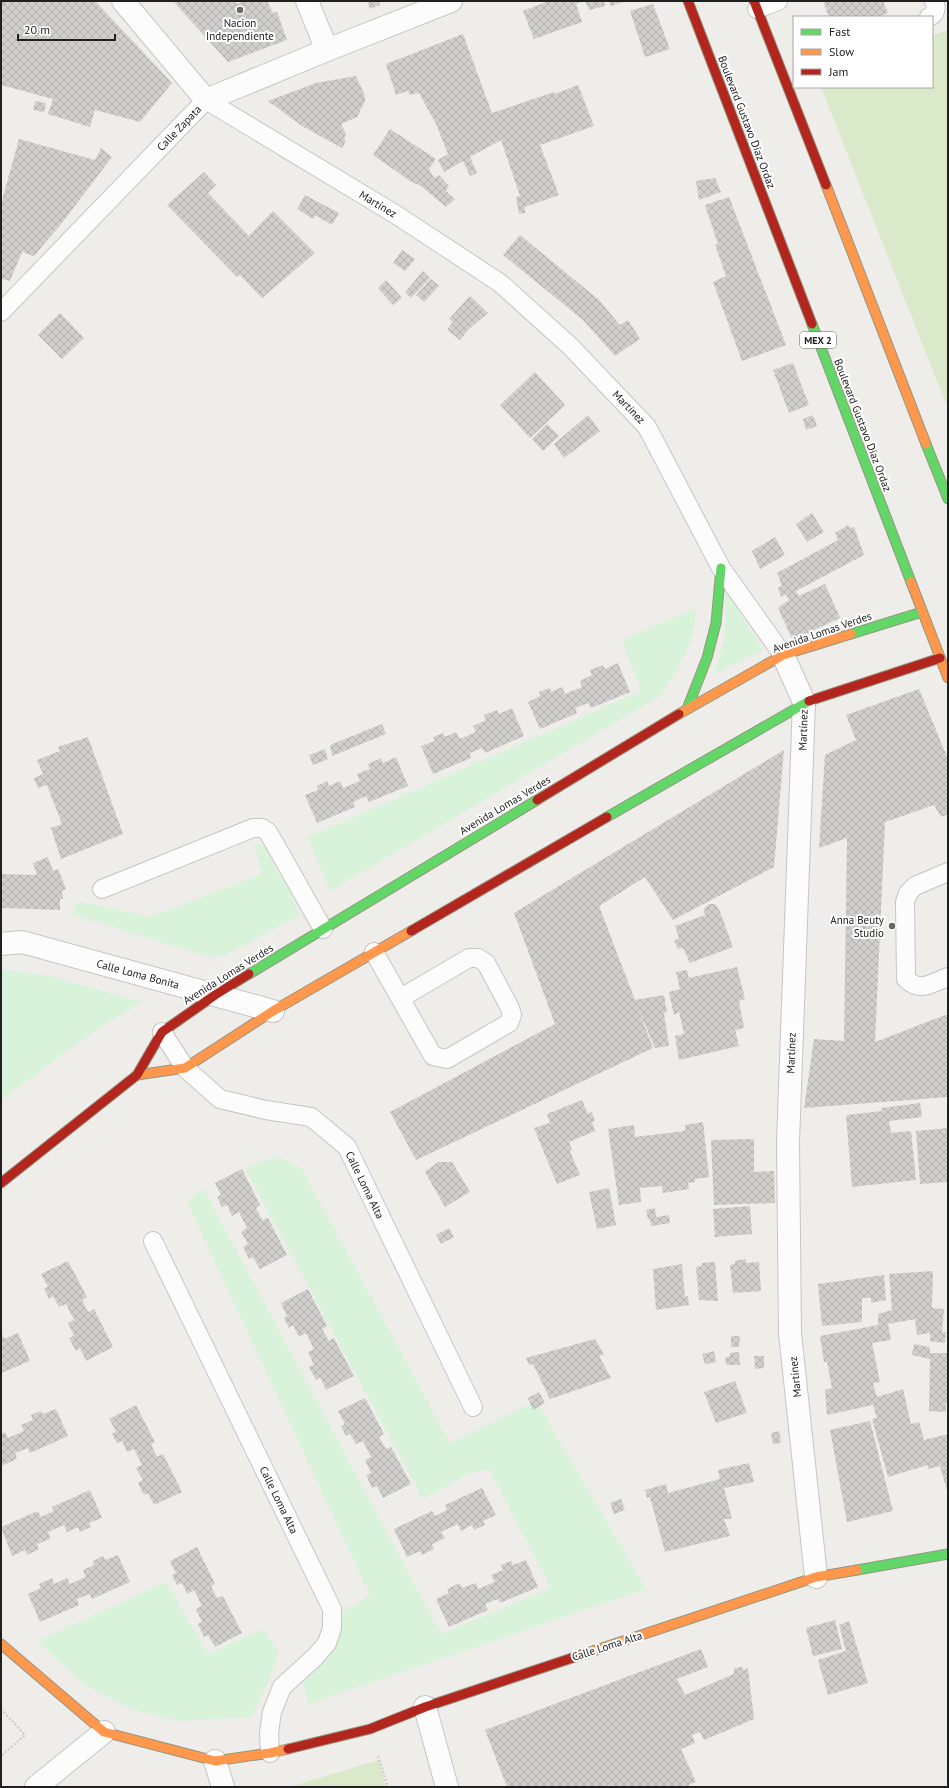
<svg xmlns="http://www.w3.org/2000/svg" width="949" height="1788" viewBox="0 0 949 1788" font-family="'PT Sans',sans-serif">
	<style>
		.grass { fill: #dae9ca }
		.park { fill: #d9f2da }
		.building { fill: url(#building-cross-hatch) }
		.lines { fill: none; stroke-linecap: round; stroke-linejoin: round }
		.lane-casing { stroke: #c5c5c3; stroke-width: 20 }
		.street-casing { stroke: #c5c5c3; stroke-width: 24 }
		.fast-casing { stroke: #959782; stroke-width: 11 }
		.slow-casing { stroke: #959782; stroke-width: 11 }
		.jam-casing { stroke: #959782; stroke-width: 11 }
		.path { stroke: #d6cbc8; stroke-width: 2.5; stroke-dasharray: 2 2; stroke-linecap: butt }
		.lane { stroke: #fcfcfc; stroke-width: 18 }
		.street { stroke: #fcfcfc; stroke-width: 22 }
		.fast { stroke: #63d668; stroke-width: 9 }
		.slow { stroke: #ff974d; stroke-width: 9 }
		.jam { stroke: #b3261e; stroke-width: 9 }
		.poi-dot { fill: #686866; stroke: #fff; stroke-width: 1.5 }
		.labels { text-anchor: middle; stroke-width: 4; stroke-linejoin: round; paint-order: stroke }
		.shield { fill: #fff; stroke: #636363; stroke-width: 1 }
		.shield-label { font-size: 10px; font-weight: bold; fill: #202020 }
		.poi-label { font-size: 11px; fill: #202020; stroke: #fff }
		.street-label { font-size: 11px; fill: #202020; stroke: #fff }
	</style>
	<defs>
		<pattern id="building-cross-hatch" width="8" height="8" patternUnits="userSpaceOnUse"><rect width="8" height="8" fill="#d1cfcc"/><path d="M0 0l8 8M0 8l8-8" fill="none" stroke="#b3b1af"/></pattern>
	</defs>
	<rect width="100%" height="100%" fill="#eeede9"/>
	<path class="grass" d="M 948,30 L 948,409 L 821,87 L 932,87 L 932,36 Z
		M 379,1760 L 386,1787 L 289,1787 Z"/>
	<path class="park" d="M 725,587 L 762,650 L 713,675 C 727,641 727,624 725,587 Z
		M 696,608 C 696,638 678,672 660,696 L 330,891 L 307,836 L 317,833 L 641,691 L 622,640 Z
		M 265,842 L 279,876 L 283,875 L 300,915 L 224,956 L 208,957 L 73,914 L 78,901 L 150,917 L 262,874 L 255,846 Z
		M 1,969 L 48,976 L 143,1002 L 103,1025 L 1,1100 Z
		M 278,1156 L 302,1169 L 450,1443 L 536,1401 L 646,1589 L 308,1704 L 303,1681 L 326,1652 L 333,1618 L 370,1595 L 187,1202 L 203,1188 L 441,1634 L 551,1588 L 489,1469 L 467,1474 L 423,1499 L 245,1168 Z
		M 166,1582 L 208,1654 L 264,1629 L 279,1653 L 265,1689 L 251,1717 L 181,1721 L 133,1710 L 85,1685 L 37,1641 Z"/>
	<path class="building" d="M 1,1 L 95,1 L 172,83 L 140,122 L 95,110 L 90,127 L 48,114 L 53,99 L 1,85 Z
		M 173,1 L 235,1 L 236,4 L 244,1 L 267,1 L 273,13 L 277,12 L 287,40 L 228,62 Z
		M 367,1 L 379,1 L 380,5 L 370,9 Z
		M 549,1 L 583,1 L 576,4 L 582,22 L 534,39 L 523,11 Z
		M 585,1 L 604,1 L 605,6 L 589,10 Z
		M 609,1 L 626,1 L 611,6 Z
		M 823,1 L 883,1 L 888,13 L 877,17 L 829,17 Z
		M 653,4 L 670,49 L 645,57 L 630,11 Z
		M 463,34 L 492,113 L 554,92 L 555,94 L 578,85 L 594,126 L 540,145 L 559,195 L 525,207 L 525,213 L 519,214 L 516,197 L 520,196 L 501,140 L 470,157 L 477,173 L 470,176 L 463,161 L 444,172 L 438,160 L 448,154 L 436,124 L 419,93 L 410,95 L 408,91 L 396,95 L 386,64 Z
		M 356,76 L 365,96 L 365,101 L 357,117 L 341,124 L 346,134 L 344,138 L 346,141 L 342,148 L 302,126 L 268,101 L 316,83 Z
		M 35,101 L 46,103 L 44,112 L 33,110 Z
		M 390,129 L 436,159 L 429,169 L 434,178 L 439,175 L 449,186 L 446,191 L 455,199 L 446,207 L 421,186 L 410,181 L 373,155 Z
		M 19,139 L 95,160 L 101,148 L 112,157 L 62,223 L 34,256 L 22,252 L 10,281 L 3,279 L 1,282 L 1,204 Z
		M 204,172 L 216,185 L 208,193 L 249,236 L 273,211 L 315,253 L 262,298 L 240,275 L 237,277 L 167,205 Z
		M 715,178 L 721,192 L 699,200 L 696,181 Z
		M 305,195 L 339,213 L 332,225 L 315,215 L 313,219 L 297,209 Z
		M 729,197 L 786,345 L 742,361 L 713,282 L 726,276 L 715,245 L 718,244 L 705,205 Z
		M 520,235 L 599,300 L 620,325 L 628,320 L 640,339 L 615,356 L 583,320 L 503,255 Z
		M 402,250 L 415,259 L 405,271 L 393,263 Z
		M 423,271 L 430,278 L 411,298 L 405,292 Z
		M 431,279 L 439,286 L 424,302 L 416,295 Z
		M 386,280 L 402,298 L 393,305 L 378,288 Z
		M 470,296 L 488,313 L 468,330 L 460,340 L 447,330 L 453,322 L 449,319 Z
		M 60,313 L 84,338 L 62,359 L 38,335 Z
		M 793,363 L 809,405 L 789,413 L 773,370 Z
		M 535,372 L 565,405 L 530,438 L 500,405 Z
		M 588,415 L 600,431 L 564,458 L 554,444 Z
		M 813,415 L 817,426 L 806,430 L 803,419 Z
		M 547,424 L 559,436 L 543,451 L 532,439 Z
		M 812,513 L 824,532 L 807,542 L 796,524 Z
		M 848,525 L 850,528 L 854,527 L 864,555 L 796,591 L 799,596 L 825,584 L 840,618 L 801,636 L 804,640 L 794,643 L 778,608 L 789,600 L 786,594 L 781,597 L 778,588 L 782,586 L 777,573 L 838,540 L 835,533 Z
		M 775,537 L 785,555 L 760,569 L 752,551 Z
		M 618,663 L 630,692 L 591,708 L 588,703 L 575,708 L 577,713 L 540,729 L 528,702 L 540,696 L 539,692 L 550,688 L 551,692 L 562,687 L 565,694 L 582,687 L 580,681 L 592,675 L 590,670 L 603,665 L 605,669 Z
		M 919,689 L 948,759 L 948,814 L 941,817 L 934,805 L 885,822 L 875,1042 L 948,1014 L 948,1097 L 804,1108 L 814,1039 L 844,1041 L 847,838 L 819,848 L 825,755 L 856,740 L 846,715 Z
		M 512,708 L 524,736 L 485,753 L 482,748 L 470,753 L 471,758 L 433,774 L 421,746 L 435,741 L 433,737 L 443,733 L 445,737 L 456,732 L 460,739 L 476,732 L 473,726 L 486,720 L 484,715 L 497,710 L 499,714 Z
		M 382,724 L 386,734 L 332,756 L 330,745 Z
		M 88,737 L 123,834 L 61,859 L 51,828 L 62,824 L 47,785 L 38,788 L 34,778 L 43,774 L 37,760 L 60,751 L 58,747 Z
		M 325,749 L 328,759 L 313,765 L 309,755 Z
		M 784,750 L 774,867 L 673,920 L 645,877 L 599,906 L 635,1000 L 664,995 L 667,1012 L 664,1013 L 669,1046 L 655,1048 L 637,1006 L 653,1048 L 416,1160 L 390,1112 L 555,1024 L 514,913 Z
		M 396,757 L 408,786 L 369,802 L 366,796 L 353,802 L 355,807 L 317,823 L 305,795 L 318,790 L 317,786 L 327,781 L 329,786 L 340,781 L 343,788 L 360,781 L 357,774 L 370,769 L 368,764 L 381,758 L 383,763 Z
		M 48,857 L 53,871 L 58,869 L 66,889 L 62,891 L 63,899 L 60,899 L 60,910 L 2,908 L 1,874 L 37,875 L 33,863 Z
		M 709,904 L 715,904 L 719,909 L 733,947 L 690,963 L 683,948 L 678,949 L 674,941 L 679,938 L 675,926 L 705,915 L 704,909 Z
		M 737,967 L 745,999 L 739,1001 L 744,1028 L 735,1030 L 739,1046 L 679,1060 L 675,1036 L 684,1034 L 679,1012 L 674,1015 L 669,992 L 680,989 L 676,972 L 687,970 L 689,978 Z
		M 582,1100 L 588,1114 L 592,1112 L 595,1121 L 592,1122 L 595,1131 L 569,1142 L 572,1150 L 570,1151 L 580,1175 L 557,1184 L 534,1128 L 550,1123 L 547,1114 Z
		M 920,1103 L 922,1117 L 889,1121 L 891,1133 L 911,1131 L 916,1180 L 852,1187 L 846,1115 L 882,1111 L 881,1108 Z
		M 703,1122 L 709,1177 L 695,1179 L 695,1182 L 688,1183 L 689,1189 L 663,1193 L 662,1186 L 640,1188 L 641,1202 L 619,1205 L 608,1129 L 634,1125 L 635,1137 L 685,1131 L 685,1125 Z
		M 948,1128 L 948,1182 L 920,1184 L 916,1131 Z
		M 754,1139 L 754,1172 L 774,1171 L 775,1203 L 714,1205 L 711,1140 Z
		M 438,1162 L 452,1162 L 470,1192 L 445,1207 L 425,1172 Z
		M 242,1169 L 260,1205 L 256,1208 L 262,1220 L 268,1218 L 287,1255 L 260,1269 L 253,1257 L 249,1259 L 243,1247 L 248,1244 L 241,1232 L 247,1228 L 239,1212 L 232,1216 L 227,1205 L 222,1207 L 217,1197 L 221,1195 L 215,1183 Z
		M 609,1188 L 616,1225 L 597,1229 L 589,1192 Z
		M 750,1206 L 752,1234 L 715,1237 L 713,1209 Z
		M 655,1208 L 656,1217 L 669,1215 L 670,1223 L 651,1226 L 650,1219 L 648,1219 L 646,1210 Z
		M 449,1228 L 454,1237 L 441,1244 L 436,1235 Z
		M 746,1259 L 746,1263 L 759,1262 L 761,1291 L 733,1293 L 730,1265 L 735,1264 L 735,1261 Z
		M 68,1261 L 87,1297 L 82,1300 L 88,1312 L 94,1309 L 113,1347 L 86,1361 L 80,1348 L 76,1351 L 69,1338 L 74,1336 L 68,1323 L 74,1320 L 66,1304 L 59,1307 L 53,1296 L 49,1299 L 44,1288 L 48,1287 L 41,1274 Z
		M 715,1262 L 718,1301 L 699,1300 L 696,1267 L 702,1266 L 702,1263 Z
		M 682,1264 L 685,1297 L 688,1296 L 689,1305 L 656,1310 L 653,1269 Z
		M 933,1271 L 932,1308 L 944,1309 L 942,1332 L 946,1332 L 945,1343 L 930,1341 L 930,1333 L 917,1335 L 915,1319 L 888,1324 L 891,1340 L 872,1343 L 880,1382 L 873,1383 L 877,1397 L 903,1389 L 911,1424 L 919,1422 L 924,1440 L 948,1434 L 948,1494 L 940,1466 L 928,1469 L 928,1465 L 888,1477 L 872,1419 L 877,1418 L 873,1405 L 827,1415 L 825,1390 L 832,1388 L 827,1362 L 824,1362 L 820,1336 L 878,1325 L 878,1314 L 892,1310 L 889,1274 Z
		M 884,1275 L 886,1300 L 871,1303 L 871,1298 L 862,1298 L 862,1322 L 822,1326 L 818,1284 Z
		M 308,1289 L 327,1326 L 322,1329 L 329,1341 L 334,1338 L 354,1376 L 326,1390 L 320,1377 L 316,1380 L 309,1367 L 314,1365 L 308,1352 L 314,1349 L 306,1333 L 299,1337 L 293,1325 L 289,1328 L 284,1318 L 287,1316 L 281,1303 Z
		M 18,1333 L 30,1361 L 1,1373 L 1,1336 L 3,1335 L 4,1339 Z
		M 731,1336 L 740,1336 L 739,1347 L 731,1347 Z
		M 595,1339 L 604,1354 L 599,1356 L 611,1378 L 550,1399 L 533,1364 L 529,1365 L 526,1358 Z
		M 914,1344 L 930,1347 L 930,1353 L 948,1353 L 948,1403 L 946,1403 L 946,1412 L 929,1411 L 930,1359 L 912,1355 Z
		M 714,1351 L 716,1362 L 705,1364 L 702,1354 Z
		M 739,1352 L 740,1365 L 726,1365 L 725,1358 L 730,1356 L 730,1353 Z
		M 754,1356 L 764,1356 L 764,1368 L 755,1369 Z
		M 735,1381 L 747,1413 L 716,1423 L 704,1392 Z
		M 539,1392 L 545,1403 L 533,1410 L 528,1398 Z
		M 365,1398 L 384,1434 L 379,1437 L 386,1449 L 391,1447 L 411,1484 L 383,1498 L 377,1486 L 372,1488 L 366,1475 L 371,1473 L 365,1460 L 371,1457 L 363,1441 L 356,1444 L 350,1434 L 346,1436 L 341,1426 L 345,1424 L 338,1411 Z
		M 136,1405 L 155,1442 L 151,1444 L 157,1457 L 163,1454 L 182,1492 L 154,1505 L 148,1493 L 144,1495 L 138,1483 L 143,1480 L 136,1468 L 142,1465 L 134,1449 L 127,1452 L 122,1441 L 117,1443 L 112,1434 L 116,1431 L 109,1419 Z
		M 56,1409 L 68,1436 L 30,1453 L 28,1448 L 15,1453 L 17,1459 L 1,1466 L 1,1434 L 5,1432 L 8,1438 L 24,1431 L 21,1425 L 33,1420 L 31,1415 L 41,1411 L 43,1414 Z
		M 870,1421 L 893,1511 L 847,1522 L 830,1430 Z
		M 779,1431 L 781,1443 L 773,1444 L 771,1433 Z
		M 749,1463 L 754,1482 L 724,1488 L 732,1519 L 724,1519 L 730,1536 L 665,1552 L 650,1497 L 647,1498 L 645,1490 L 666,1484 L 668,1493 L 720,1479 L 718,1470 Z
		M 482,1488 L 496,1515 L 483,1521 L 485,1525 L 474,1530 L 472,1525 L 461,1531 L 458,1524 L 441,1532 L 445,1538 L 432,1544 L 434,1549 L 422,1555 L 420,1551 L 407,1557 L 394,1529 L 432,1511 L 435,1516 L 447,1510 L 445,1505 Z
		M 90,1490 L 102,1518 L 89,1523 L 91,1527 L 80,1532 L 78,1527 L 67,1532 L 64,1525 L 48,1532 L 50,1539 L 37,1544 L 39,1549 L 27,1555 L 25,1550 L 12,1556 L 1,1527 L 38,1511 L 41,1517 L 54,1511 L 52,1507 Z
		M 621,1499 L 625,1510 L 614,1514 L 610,1503 Z
		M 197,1547 L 215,1584 L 211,1586 L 217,1598 L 223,1596 L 242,1633 L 215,1647 L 208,1635 L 204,1637 L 198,1624 L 202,1622 L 196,1609 L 202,1606 L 194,1590 L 187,1594 L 182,1583 L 177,1585 L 172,1575 L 176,1573 L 170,1561 Z
		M 118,1555 L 130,1582 L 92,1599 L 90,1594 L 77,1599 L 79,1605 L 40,1622 L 28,1594 L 41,1588 L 39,1584 L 52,1578 L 54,1584 L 67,1578 L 70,1584 L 86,1577 L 83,1570 L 94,1565 L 93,1561 L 103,1556 L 105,1560 Z
		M 526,1560 L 538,1587 L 500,1603 L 498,1599 L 485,1604 L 488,1610 L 449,1627 L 436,1599 L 449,1593 L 447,1589 L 460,1583 L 462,1588 L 476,1583 L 478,1589 L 495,1582 L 491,1575 L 503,1570 L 501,1565 L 511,1561 L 513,1565 Z
		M 835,1620 L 842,1649 L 813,1656 L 806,1628 Z
		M 849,1621 L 868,1683 L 828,1695 L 818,1660 L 846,1651 L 839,1625 Z
		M 701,1649 L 708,1667 L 677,1679 L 685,1695 L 734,1674 L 734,1668 L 743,1667 L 743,1671 L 748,1668 L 754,1719 L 704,1740 L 700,1732 L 692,1735 L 695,1743 L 681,1749 L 696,1782 L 689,1785 L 689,1787 L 610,1787 L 609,1785 L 604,1787 L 507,1787 L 485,1730 Z"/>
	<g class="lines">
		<g class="lane-casing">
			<path id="lane" d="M 757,9 L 778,1
				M 929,17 C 936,14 937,7 934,1
				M 1,312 L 206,100 L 395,214 L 500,283 L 570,346 L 647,427 L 721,568 L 783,655
				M 948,872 L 915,886 L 908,893 L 905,902 L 906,979 C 921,993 931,983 948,977
				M 102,889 L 253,828 L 262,828 L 268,832 L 323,929
				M 374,952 L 433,1056 L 447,1059 L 509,1023 L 512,1015 L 510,1008 L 486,963 L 478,958 L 469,958 L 401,998
				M 162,1032 L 185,1068 L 220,1099 L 266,1110 L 311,1117 L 347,1147 L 473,1407
				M 153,1241 L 332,1609 L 332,1628 L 327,1643 L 315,1657 L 282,1687 L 272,1712 L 269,1733 L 270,1753"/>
		</g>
		<g class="street-casing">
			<path id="street" d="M 123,1 L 206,100 L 327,50 L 451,1
				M 307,1 L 327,50
				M 783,655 L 804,702 L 788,1142 L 790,1333 L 816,1577
				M 1,944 L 22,942 L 273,1011
				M 425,1707 L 447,1787
				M 215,1761 L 223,1787
				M 36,1787 L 104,1732"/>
		</g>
		<g class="fast-casing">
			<path id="fast" d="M 812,324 L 911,582
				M 926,444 L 948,499
				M 851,634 L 922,612
				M 687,709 L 707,658 L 716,623 L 721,568
				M 607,817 L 809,701
				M 249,974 L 537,800
				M 857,1570 L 948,1554"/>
		</g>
		<g class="slow-casing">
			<path id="slow" d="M 826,185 L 926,444
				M 911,582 L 948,678
				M 679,714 L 783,655 L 851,634
				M 137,1075 L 185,1068 L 273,1011 L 411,931
				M 1,1644 L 104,1732 L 215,1761 L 270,1753 L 288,1749
				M 581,1655 L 816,1577 L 857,1570"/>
		</g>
		<g class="jam-casing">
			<path id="jam" d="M 688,1 L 812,324
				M 754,1 L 826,185
				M 809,701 L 940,658
				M 537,800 L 679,714
				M 411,931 L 607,817
				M 1,1183 L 137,1075 L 162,1032 L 215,995 L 249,974
				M 288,1749 L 370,1729 L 425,1707 L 581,1655"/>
		</g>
		<path class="path" d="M 1,1709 L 25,1735 L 1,1756
			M 378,1756 L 388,1787"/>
		<use href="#lane" class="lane"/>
		<use href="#street" class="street"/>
		<use href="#fast" class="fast"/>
		<use href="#slow" class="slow"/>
		<use href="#jam" class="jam"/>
	</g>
	<g class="poi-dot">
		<circle cx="240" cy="10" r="4"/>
		<circle cx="892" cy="926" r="4"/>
	</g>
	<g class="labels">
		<rect class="shield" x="800" y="332" width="36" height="16" rx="3"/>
		<g class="shield-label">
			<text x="818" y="344">MEX 2</text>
		</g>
		<g class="poi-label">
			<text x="240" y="27">Nacion<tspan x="240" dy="13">Independiente</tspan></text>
			<text x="884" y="924" text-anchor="end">Anna Beuty<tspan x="884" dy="13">Studio</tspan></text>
		</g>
		<g class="street-label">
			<text transform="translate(747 122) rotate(69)" y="4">Boulevard Gustavo Díaz Ordaz</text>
			<text transform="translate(179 128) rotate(-46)" y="4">Calle Zapata</text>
			<text transform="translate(378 204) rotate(31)" y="4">Martínez</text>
			<text transform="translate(629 407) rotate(46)" y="4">Martínez</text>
			<text transform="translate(863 425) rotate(69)" y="4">Boulevard Gustavo Díaz Ordaz</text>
			<text transform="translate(822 632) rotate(-19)" y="4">Avenida Lomas Verdes</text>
			<text transform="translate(803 730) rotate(-88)" y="4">Martínez</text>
			<text transform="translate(505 805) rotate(-31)" y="4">Avenida Lomas Verdes</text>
			<text transform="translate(138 974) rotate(15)" y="4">Calle Loma Bonita</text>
			<text transform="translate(228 974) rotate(-32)" y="4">Avenida Lomas Verdes</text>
			<text transform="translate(791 1053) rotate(-88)" y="4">Martínez</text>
			<text transform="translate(365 1185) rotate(64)" y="4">Calle Loma Alta</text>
			<text transform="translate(795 1377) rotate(-96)" y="4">Martínez</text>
			<text transform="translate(279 1500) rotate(64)" y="4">Calle Loma Alta</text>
			<text transform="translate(607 1646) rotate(-18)" y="4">Calle Loma Alta</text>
		</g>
	</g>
	<rect width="949" height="1788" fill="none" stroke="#202020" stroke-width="4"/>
	<rect x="793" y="16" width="140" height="72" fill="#ffffff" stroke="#a6a6a6"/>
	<rect x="801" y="29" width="20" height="6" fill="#63d668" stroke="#a6a6a6"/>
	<text x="829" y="36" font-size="12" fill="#202020">Fast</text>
	<rect x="801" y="49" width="20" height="6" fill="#ff974d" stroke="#a6a6a6"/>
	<text x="829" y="56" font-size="12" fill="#202020">Slow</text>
	<rect x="801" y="69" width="20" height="6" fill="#b3261e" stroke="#a6a6a6"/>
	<text x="829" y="76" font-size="12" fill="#202020">Jam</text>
	<path d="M18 34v6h97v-6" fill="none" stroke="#202020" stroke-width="2"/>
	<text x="24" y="34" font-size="12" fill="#202020" stroke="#ffffff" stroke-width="3" paint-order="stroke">20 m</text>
</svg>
